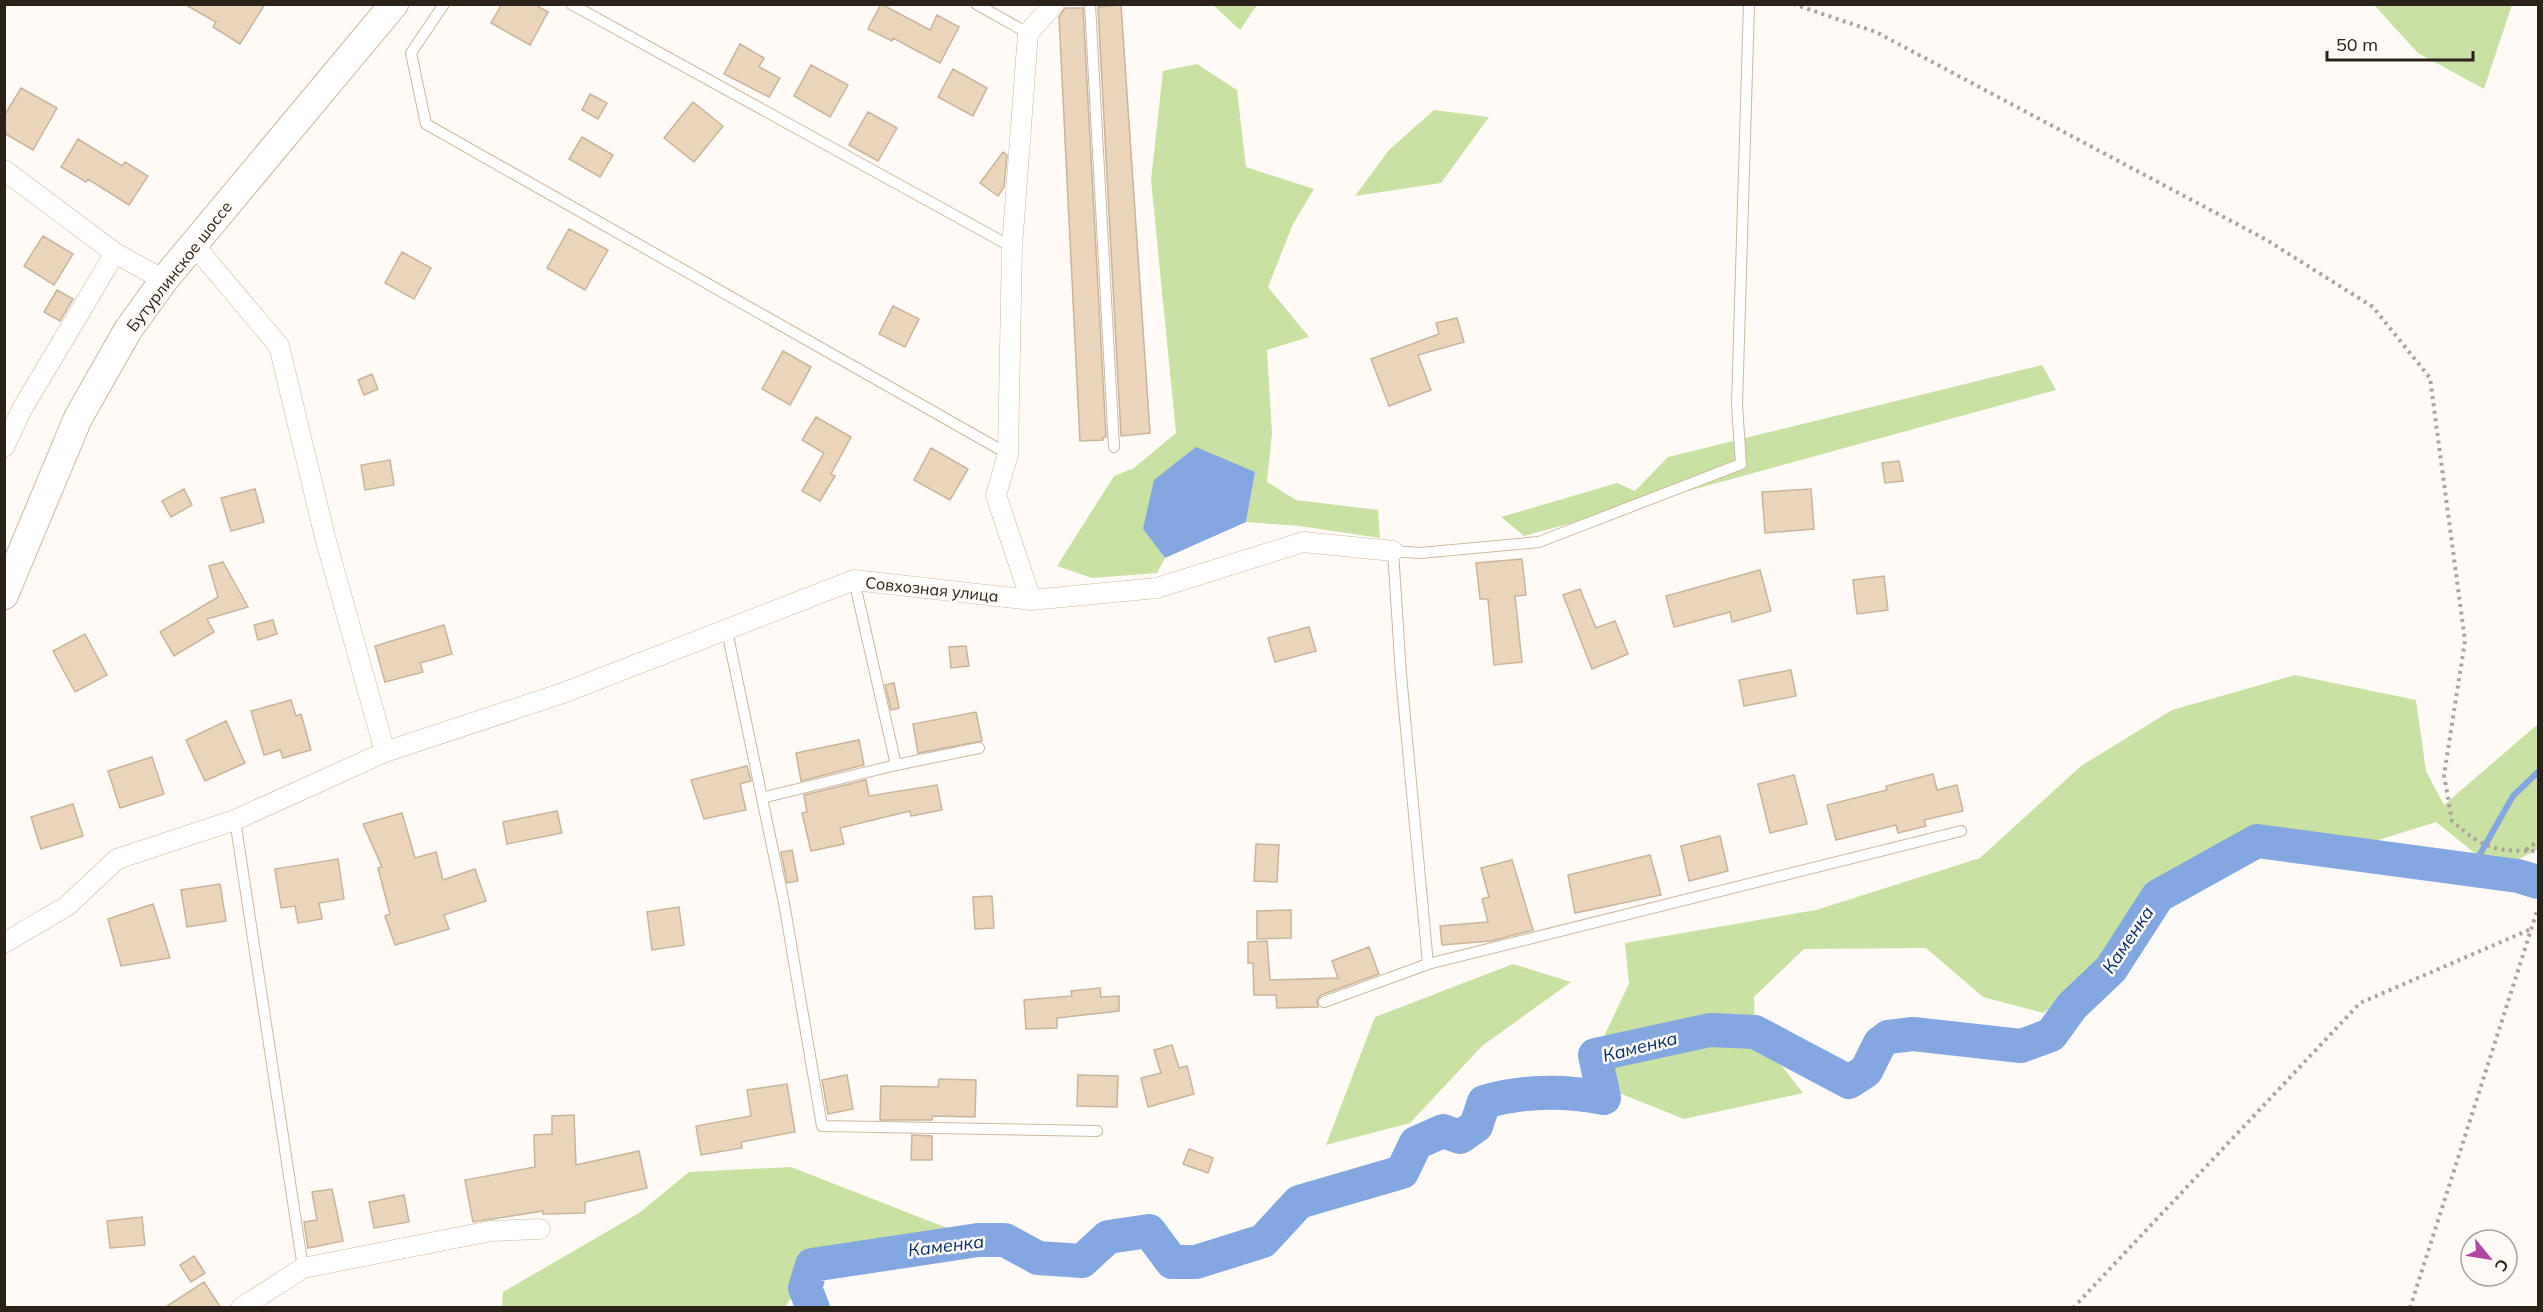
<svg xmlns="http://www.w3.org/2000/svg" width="2543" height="1312" viewBox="0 0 2543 1312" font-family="Mulish,sans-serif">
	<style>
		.green { fill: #c9e1a2 }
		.water { fill: #83a7e1 }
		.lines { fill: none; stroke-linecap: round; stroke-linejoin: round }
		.stream { stroke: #83a7e1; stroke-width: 6 }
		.river { stroke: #83a7e1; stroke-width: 34 }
		.building { fill: #ecd6bb; stroke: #cab49b; stroke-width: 1.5 }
		.service-casing { stroke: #ceb89f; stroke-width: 12 }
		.minor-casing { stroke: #ceb89f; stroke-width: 21 }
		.secondary-casing { stroke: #ceb89f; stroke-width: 30 }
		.path { stroke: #aba49d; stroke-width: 4; stroke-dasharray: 3 4.5; stroke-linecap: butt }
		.service { stroke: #fff; stroke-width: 10 }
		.minor { stroke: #fff; stroke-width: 20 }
		.secondary { stroke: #fff; stroke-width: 28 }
		.labels { text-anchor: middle; stroke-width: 5; stroke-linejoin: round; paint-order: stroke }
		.street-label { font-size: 16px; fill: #2a2218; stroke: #fffaf5 }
		.water-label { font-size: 18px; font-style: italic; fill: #022c6f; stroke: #fffaf5 }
	</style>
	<rect width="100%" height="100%" fill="#fffaf5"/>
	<path class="green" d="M 1213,5 L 1257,5 L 1240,30 Z
		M 2374,5 L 2512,5 L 2484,89 L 2418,53 Z
		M 1197,64 L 1237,90 L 1246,167 L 1314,189 L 1293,224 L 1268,287 L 1309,337 L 1267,350 L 1272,433 L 1267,482 L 1296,500 L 1378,510 L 1380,538 L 1300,526 L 1246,522 L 1255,472 L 1143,529 L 1165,558 L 1157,573 L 1092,578 L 1057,566 L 1114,476 L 1134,468 L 1176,433 L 1151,180 L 1163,71 Z
		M 1434,110 L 1489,117 L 1441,183 L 1355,196 L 1389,150 Z
		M 2042,365 L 2056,390 L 1524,536 L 1501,517 L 1617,483 L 1635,491 L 1668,457 Z
		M 2295,675 L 2416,700 L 2426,771 L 2444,805 L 2538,724 L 2538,849 L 2497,871 L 2436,822 L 2356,847 L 2257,841 L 2158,896 L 2111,969 L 2043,1013 L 1983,997 L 1926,948 L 1804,949 L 1754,997 L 1755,1032 L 1803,1093 L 1684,1119 L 1609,1089 L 1595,1055 L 1629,984 L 1625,943 L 1816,910 L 1980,858 L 2081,766 L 2172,710 Z
		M 1513,964 L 1571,982 L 1482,1046 L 1410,1123 L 1326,1145 L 1375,1017 Z
		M 791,1167 L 978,1240 L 812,1265 L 785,1307 L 502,1307 L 503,1292 L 639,1213 L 689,1172 Z"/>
	<path class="water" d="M 1196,447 L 1255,472 L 1246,522 L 1165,558 L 1143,529 L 1154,480 Z"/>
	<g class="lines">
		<path class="stream" d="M 2471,870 L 2513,796 L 2538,772"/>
		<path class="river" d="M 813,1308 L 805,1288 L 812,1265 L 978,1240 L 1005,1240 L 1038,1258 L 1082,1261 L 1108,1237 L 1149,1231 L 1172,1262 L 1196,1262 L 1263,1241 L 1299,1202 L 1402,1172 L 1416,1143 L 1443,1131 L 1460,1137 L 1476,1126 L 1484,1102 C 1525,1090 1563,1090 1604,1098 L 1595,1055 L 1710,1030 L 1755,1032 L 1849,1082 L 1866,1071 L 1880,1043 L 1888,1037 L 1913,1034 L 2021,1046 L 2051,1035 L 2072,1006 L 2111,969 L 2158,896 L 2257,841 L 2518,876 L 2538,882"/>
	</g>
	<path class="building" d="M 184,4 L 265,4 L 240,44 L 213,27 L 216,22 Z
		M 502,4 L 534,4 L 548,12 L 530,45 L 491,23 Z
		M 881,4 L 930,30 L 937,15 L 959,27 L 940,63 L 893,38 L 892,41 L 868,29 Z
		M 1121,5 L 1150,433 L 1121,436 L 1098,7 Z
		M 1065,8 L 1083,8 L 1106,437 L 1103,437 L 1103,440 L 1080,441 L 1059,17 Z
		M 740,44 L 764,58 L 759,67 L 780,78 L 769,97 L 724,74 Z
		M 811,65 L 848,85 L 830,117 L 794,96 Z
		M 953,69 L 987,88 L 973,116 L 938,97 Z
		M 21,88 L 57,108 L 33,150 L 4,133 L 4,116 Z
		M 590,94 L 607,103 L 598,119 L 582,110 Z
		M 693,102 L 723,126 L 694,162 L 664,138 Z
		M 868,112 L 897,128 L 878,161 L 849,145 Z
		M 582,137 L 613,155 L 600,177 L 569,159 Z
		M 78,139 L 122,166 L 125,162 L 148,176 L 129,205 L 88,179 L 86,182 L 61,167 Z
		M 1003,152 L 1007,155 L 1004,187 L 998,196 L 980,183 Z
		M 569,229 L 608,250 L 585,290 L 547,268 Z
		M 43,236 L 73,254 L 54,285 L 24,266 Z
		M 402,252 L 431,268 L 414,299 L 385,283 Z
		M 57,290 L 73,299 L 60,321 L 44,312 Z
		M 893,306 L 919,319 L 905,347 L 879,334 Z
		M 1457,318 L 1464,342 L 1418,355 L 1431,390 L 1389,406 L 1371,359 L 1439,334 L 1436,323 Z
		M 783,351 L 811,367 L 790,405 L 762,389 Z
		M 372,374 L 378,389 L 364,395 L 358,380 Z
		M 816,417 L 851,437 L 831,474 L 835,476 L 820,501 L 802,491 L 824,453 L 802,440 Z
		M 931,448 L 968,469 L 950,500 L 914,480 Z
		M 390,460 L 394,485 L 365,490 L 361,465 Z
		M 1899,461 L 1903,481 L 1885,483 L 1882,463 Z
		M 184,489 L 192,505 L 171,517 L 162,501 Z
		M 255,489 L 264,522 L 231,531 L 221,498 Z
		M 1811,489 L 1814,529 L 1765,533 L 1762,492 Z
		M 1522,559 L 1526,595 L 1515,596 L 1522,662 L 1494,665 L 1488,599 L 1480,599 L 1476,563 Z
		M 223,562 L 248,607 L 207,619 L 214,632 L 174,656 L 160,632 L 218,597 L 209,566 Z
		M 1760,570 L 1771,611 L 1732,622 L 1730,612 L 1674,627 L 1666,596 Z
		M 1884,576 L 1888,610 L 1857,614 L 1853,580 Z
		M 1580,589 L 1596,628 L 1615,621 L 1628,654 L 1592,669 L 1563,595 Z
		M 273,620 L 277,634 L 258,640 L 254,625 Z
		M 444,625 L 452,654 L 420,663 L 423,672 L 385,682 L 375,646 Z
		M 1309,627 L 1316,651 L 1275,662 L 1268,638 Z
		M 85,634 L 107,675 L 75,692 L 53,651 Z
		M 966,646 L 969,666 L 951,668 L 949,647 Z
		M 1791,670 L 1796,696 L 1744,706 L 1739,680 Z
		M 894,683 L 899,708 L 891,710 L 885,685 Z
		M 291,700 L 296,716 L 301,714 L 311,750 L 283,758 L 280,750 L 264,755 L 251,711 Z
		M 976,712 L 982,741 L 918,753 L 913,724 Z
		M 226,721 L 245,763 L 205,781 L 186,740 Z
		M 859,740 L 864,765 L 801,781 L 796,753 Z
		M 152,757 L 164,794 L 120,808 L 108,771 Z
		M 747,766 L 751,781 L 740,784 L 746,810 L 704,819 L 691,780 Z
		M 1933,774 L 1937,790 L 1957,785 L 1963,811 L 1924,820 L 1926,826 L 1898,833 L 1896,825 L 1836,840 L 1827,805 L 1887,790 L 1886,786 Z
		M 1794,775 L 1807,824 L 1770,833 L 1758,784 Z
		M 866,780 L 869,796 L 937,785 L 942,810 L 911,816 L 910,811 L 840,828 L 844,844 L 811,851 L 802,813 L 807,812 L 804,795 Z
		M 73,804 L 83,836 L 41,849 L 31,817 Z
		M 557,811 L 562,833 L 507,844 L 503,822 Z
		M 402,813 L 415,858 L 436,852 L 443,880 L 475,869 L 486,901 L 444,915 L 449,929 L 395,945 L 385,916 L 390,914 L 378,868 L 382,867 L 363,824 Z
		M 1720,836 L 1728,871 L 1689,881 L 1681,846 Z
		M 1256,844 L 1279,845 L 1277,882 L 1254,881 Z
		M 792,850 L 798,881 L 787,883 L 781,852 Z
		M 1650,855 L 1661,895 L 1575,913 L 1568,875 Z
		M 338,859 L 344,899 L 319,903 L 322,919 L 298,923 L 295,906 L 281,908 L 275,869 Z
		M 1512,860 L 1533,930 L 1491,941 L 1442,945 L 1440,926 L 1488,922 L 1482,899 L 1489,897 L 1481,868 Z
		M 220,884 L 226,921 L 187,927 L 181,890 Z
		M 992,896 L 994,928 L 975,929 L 973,897 Z
		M 153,904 L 170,958 L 121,966 L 108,919 Z
		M 679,907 L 684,945 L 652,950 L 647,912 Z
		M 1291,910 L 1291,938 L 1257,939 L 1257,911 Z
		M 1267,941 L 1270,980 L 1338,978 L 1332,961 L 1369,947 L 1379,974 L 1321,995 L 1317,1000 L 1318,1007 L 1277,1008 L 1276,995 L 1254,995 L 1253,963 L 1248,963 L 1248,942 Z
		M 1100,988 L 1101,997 L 1119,996 L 1119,1011 L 1057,1018 L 1057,1028 L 1026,1029 L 1024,1000 L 1072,996 L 1071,991 Z
		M 1172,1045 L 1179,1068 L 1187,1066 L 1194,1094 L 1148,1107 L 1141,1078 L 1161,1073 L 1154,1050 Z
		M 847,1075 L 853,1109 L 828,1114 L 822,1080 Z
		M 1078,1075 L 1118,1076 L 1117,1107 L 1077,1106 Z
		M 939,1079 L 976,1080 L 975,1117 L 933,1116 L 932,1120 L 880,1120 L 881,1086 L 938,1087 Z
		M 787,1084 L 795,1132 L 741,1142 L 742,1148 L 701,1155 L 696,1126 L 751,1116 L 747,1090 Z
		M 574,1115 L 576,1165 L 639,1151 L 647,1188 L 585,1202 L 585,1213 L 543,1214 L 543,1211 L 473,1222 L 465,1180 L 535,1167 L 534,1135 L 552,1134 L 552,1116 Z
		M 912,1135 L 932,1136 L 932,1160 L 911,1160 Z
		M 1189,1149 L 1213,1158 L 1208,1173 L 1183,1164 Z
		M 332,1189 L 343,1241 L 308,1248 L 304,1222 L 317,1220 L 312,1192 Z
		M 404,1195 L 409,1222 L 374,1228 L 369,1202 Z
		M 142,1217 L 145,1245 L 110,1248 L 107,1221 Z
		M 194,1256 L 205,1273 L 191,1282 L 180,1265 Z
		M 204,1282 L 221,1308 L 164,1308 Z"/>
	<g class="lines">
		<g class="service-casing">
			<path id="service" d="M 444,4 L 411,53 L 426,124 L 1008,454
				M 571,4 L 1012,247
				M 976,4 L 1028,33
				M 1090,4 L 1114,447
				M 1749,4 L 1737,405 L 1741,464 L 1539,542 L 1420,553 L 1393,551 L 1401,675 L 1428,964 L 1961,831
				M 854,580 L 896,765
				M 727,631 L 784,903 L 822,1126 L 1097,1131
				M 762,798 L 896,765 L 979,748
				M 235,820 L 303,1268
				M 1324,1002 L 1428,964"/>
		</g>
		<g class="minor-casing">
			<path id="minor" d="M 4,170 L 115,253 L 164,280
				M 194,245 L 279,346 L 325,537 L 385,752
				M 4,447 L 22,409 L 115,253
				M 1031,600 L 996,495 L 1008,454 L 1012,247 L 1028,33 L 1054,4
				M 4,943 L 67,906 L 117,859 L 235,820 L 385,752 L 563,693 L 854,580 L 1031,600 L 1157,588 L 1303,542 L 1393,551
				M 241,1308 L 303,1268 L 491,1231 L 540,1229"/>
		</g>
		<g class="secondary-casing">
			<path id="secondary" d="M 4,595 L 78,418 L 128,330 L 164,280 L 394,4"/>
		</g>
		<path class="path" d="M 1793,4 L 1876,32 L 2265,239 L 2373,307 L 2430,378 L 2465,641 L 2444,775 L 2452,821 C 2486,850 2494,851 2538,851
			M 2526,850 L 2538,841
			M 2073,1308 L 2360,1003 L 2531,929
			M 2410,1308 L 2538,908"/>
		<use href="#service" class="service"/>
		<use href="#minor" class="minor"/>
		<use href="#secondary" class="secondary"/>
	</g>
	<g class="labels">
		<g class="street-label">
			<text transform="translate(179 266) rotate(-52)" y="6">Бутурлинское шоссе</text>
			<text transform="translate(932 589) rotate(6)" y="6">Совхозная улица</text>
		</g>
		<g class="water-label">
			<text transform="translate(2128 940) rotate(-56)" y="6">Каменка</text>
			<text transform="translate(1640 1047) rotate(-14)" y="6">Каменка</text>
			<text transform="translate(946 1246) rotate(-7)" y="6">Каменка</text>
		</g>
	</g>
	<rect width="2543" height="1312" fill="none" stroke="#2a2218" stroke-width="12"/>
	<g transform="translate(2489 1258) rotate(120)"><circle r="28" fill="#fffaf5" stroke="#aaa49d" stroke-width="1.5"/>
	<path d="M0-4.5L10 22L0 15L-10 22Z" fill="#b346a4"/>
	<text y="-9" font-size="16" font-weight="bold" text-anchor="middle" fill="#2a2218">С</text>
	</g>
	<path d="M2327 51v9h146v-9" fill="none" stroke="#2a2218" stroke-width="3"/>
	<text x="2336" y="51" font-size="18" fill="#2a2218" stroke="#fffaf5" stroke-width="4.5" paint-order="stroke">50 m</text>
</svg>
